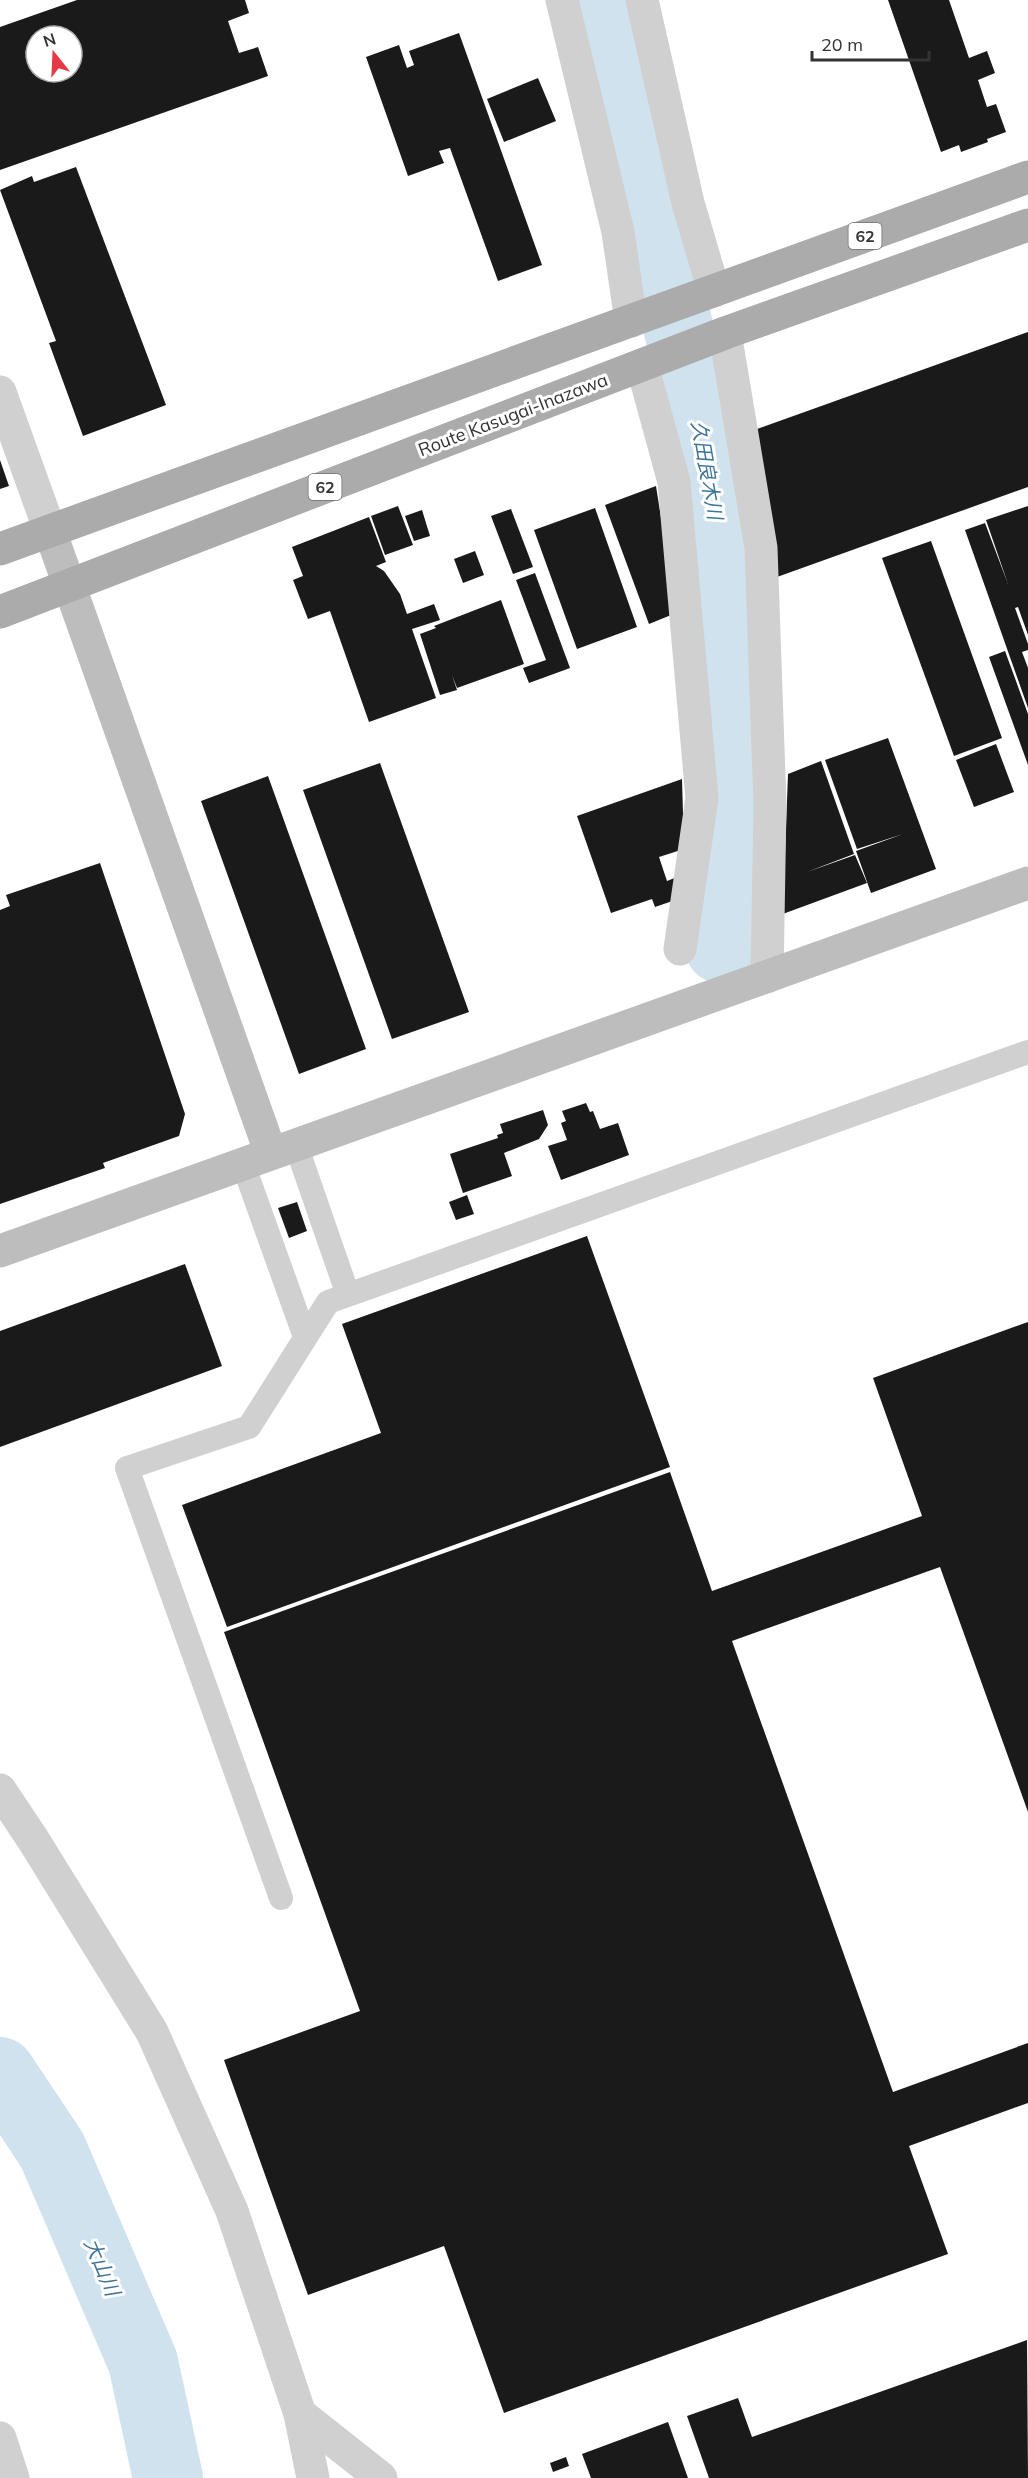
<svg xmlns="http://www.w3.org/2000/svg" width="1028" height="2478" viewBox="0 0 1028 2478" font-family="Mulish,'Noto Sans JP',sans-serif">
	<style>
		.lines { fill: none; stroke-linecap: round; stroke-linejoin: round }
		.river { stroke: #cfe2ee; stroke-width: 70 }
		.building { fill: #1a1a1a; fill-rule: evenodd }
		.lane { stroke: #d0d0d0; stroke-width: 24 }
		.street { stroke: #d0d0d0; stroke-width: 33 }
		.secondary { stroke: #bdbdbd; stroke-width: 33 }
		.primary { stroke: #ababab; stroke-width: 33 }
		.labels { text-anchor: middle; stroke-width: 6; stroke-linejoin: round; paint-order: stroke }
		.shield { fill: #fff; stroke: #707070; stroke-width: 1.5 }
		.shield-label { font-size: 16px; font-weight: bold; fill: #333 }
		.street-label { font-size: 18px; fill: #333; stroke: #fff }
		.water-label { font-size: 20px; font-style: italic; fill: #3f7597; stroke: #fff }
	</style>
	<rect width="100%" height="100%" fill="#fff"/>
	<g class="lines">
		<path class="river" d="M 604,0 L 695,401 L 728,582 L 735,709 L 720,948
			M 0,2072 L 52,2150 L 143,2362 L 168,2478"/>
	</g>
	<path class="building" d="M 77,0 L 245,0 L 249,13 L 228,21 L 239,53 L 258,47 L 268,76 L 0,170 L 0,27 ZM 36,36 L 72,36 L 72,72 L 36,72 Z
		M 888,0 L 949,0 L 969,58 L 987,51 L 995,73 L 978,80 L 987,107 L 996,104 L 1006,132 L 987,139 L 988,142 L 961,152 L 959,145 L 941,152 Z
		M 459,33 L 542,265 L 498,281 L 450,148 L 439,151 L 444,163 L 408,176 L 366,57 L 399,45 L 407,68 L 414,65 L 409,51 Z
		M 538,78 L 556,121 L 504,142 L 487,99 Z
		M 76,167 L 166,405 L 83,436 L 49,343 L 56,341 L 0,190 L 32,176 L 34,182 Z
		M 1028,332 L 1028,487 L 777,577 L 757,429 Z
		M 0,460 L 9,486 L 0,489 Z
		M 656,486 L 676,613 L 649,624 L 605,505 Z
		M 398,506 L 413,545 L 385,555 L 371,516 Z
		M 1028,506 L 1028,635 L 1018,607 L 1015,608 L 1028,644 L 1028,650 L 1022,652 L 1028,668 L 1028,708 L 965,530 L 985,523 L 1008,584 L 986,520 Z
		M 595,508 L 637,627 L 577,649 L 534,530 Z
		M 511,509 L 533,567 L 513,574 L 491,516 Z
		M 422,510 L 430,536 L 414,541 L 405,516 Z
		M 369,517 L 386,562 L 376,566 L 384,571 L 400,594 L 407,614 L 434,604 L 440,620 L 412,629 L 436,698 L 369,722 L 330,611 L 308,619 L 293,580 L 303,576 L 292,547 Z
		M 931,541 L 1002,738 L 954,756 L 882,558 Z
		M 475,551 L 484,575 L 463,583 L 454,559 Z
		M 535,573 L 570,668 L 529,683 L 523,668 L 546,660 L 516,580 Z
		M 501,600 L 524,664 L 457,688 L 452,675 L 457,690 L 440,695 L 420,634 L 436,628 L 434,626 Z
		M 1005,651 L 1028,714 L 1028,765 L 989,657 Z
		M 888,738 L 936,869 L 871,893 L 856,851 L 903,834 L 857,849 L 825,760 Z
		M 996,744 L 1014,792 L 974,807 L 956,760 Z
		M 821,761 L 854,854 L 807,872 L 855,855 L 867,883 L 780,915 L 784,880 L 788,774 Z
		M 380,763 L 469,1012 L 392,1039 L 303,790 Z
		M 268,776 L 366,1049 L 299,1074 L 201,801 Z
		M 682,779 L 684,849 L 659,857 L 667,881 L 677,877 L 684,897 L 655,907 L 652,899 L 611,913 L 577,816 Z
		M 100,863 L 185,1114 L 179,1136 L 103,1163 L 105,1168 L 0,1204 L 0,910 L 10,906 L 6,895 Z
		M 586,1103 L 590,1112 L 593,1111 L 600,1129 L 618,1123 L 629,1155 L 561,1180 L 548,1146 L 567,1140 L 561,1123 L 566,1121 L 562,1111 Z
		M 543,1110 L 548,1125 L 539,1139 L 504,1153 L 512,1176 L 463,1193 L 450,1154 L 498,1138 L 497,1135 L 503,1133 L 500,1124 Z
		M 467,1195 L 474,1214 L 456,1220 L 449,1202 Z
		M 297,1202 L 307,1231 L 289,1238 L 278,1208 Z
		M 587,1236 L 670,1467 L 227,1627 L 182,1505 L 381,1433 L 342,1324 Z
		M 185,1264 L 222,1366 L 0,1447 L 0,1331 Z
		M 1028,1322 L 1028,1812 L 940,1567 L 732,1641 L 893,2092 L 1028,2043 L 1028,2103 L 909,2146 L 948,2254 L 504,2413 L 444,2246 L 308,2295 L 224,2060 L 360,2011 L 224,1632 L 670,1472 L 712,1591 L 922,1516 L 873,1378 Z
		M 1027,2340 L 1028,2478 L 709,2478 L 687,2416 L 738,2398 L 752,2437 Z
		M 668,2422 L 688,2478 L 591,2478 L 582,2454 Z
		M 566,2457 L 569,2466 L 553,2472 L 550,2463 Z"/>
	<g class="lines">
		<path class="lane" d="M 296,1145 L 348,1295
			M 243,1164 L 305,1337
			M 281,1898 L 127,1468 L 249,1427 L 328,1302 L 1028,1052"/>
		<path class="street" d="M 562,0 L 618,232 L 631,321
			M 642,0 L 688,203 L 714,291
			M 725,333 L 761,548 L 770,805 L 767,977
			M 642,365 L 674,482 L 702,798 L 680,949
			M 0,392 L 50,531
			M 0,1790 L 34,1841 L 152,2032 L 232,2211 L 300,2414 L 313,2478
			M 300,2414 L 381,2478
			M 0,2438 L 13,2478"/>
		<path class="secondary" d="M 50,531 L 271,1154
			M 0,1251 L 1028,883"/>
		<path class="primary" d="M 0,549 L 1028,177
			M 0,612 L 725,333 L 1028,225"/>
	</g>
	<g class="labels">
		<g class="shield">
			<rect x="848.5" y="223" width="33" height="26" rx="4.5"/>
			<rect x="308.5" y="474" width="33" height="26" rx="4.5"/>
		</g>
		<g class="shield-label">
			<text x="865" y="242">62</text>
			<text x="325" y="493">62</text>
		</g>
		<g class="street-label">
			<text transform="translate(513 415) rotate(-21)" y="6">Route Kasugai-Inazawa</text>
		</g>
		<g class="water-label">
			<text transform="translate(707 470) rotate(80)" y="7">久田良木川</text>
			<text transform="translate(102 2267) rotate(67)" y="7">大山川</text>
		</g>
	</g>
	<g transform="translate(54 54) rotate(342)"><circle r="28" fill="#ffffff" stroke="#adadad" stroke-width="1.5"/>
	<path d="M0-4.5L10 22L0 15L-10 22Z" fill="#e63946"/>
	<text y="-9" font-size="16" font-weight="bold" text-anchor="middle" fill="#333333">N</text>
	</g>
	<path d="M812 51v9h117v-9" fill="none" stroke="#333333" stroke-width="3"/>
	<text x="821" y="51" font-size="18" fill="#333333" stroke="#ffffff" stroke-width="4.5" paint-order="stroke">20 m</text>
</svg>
